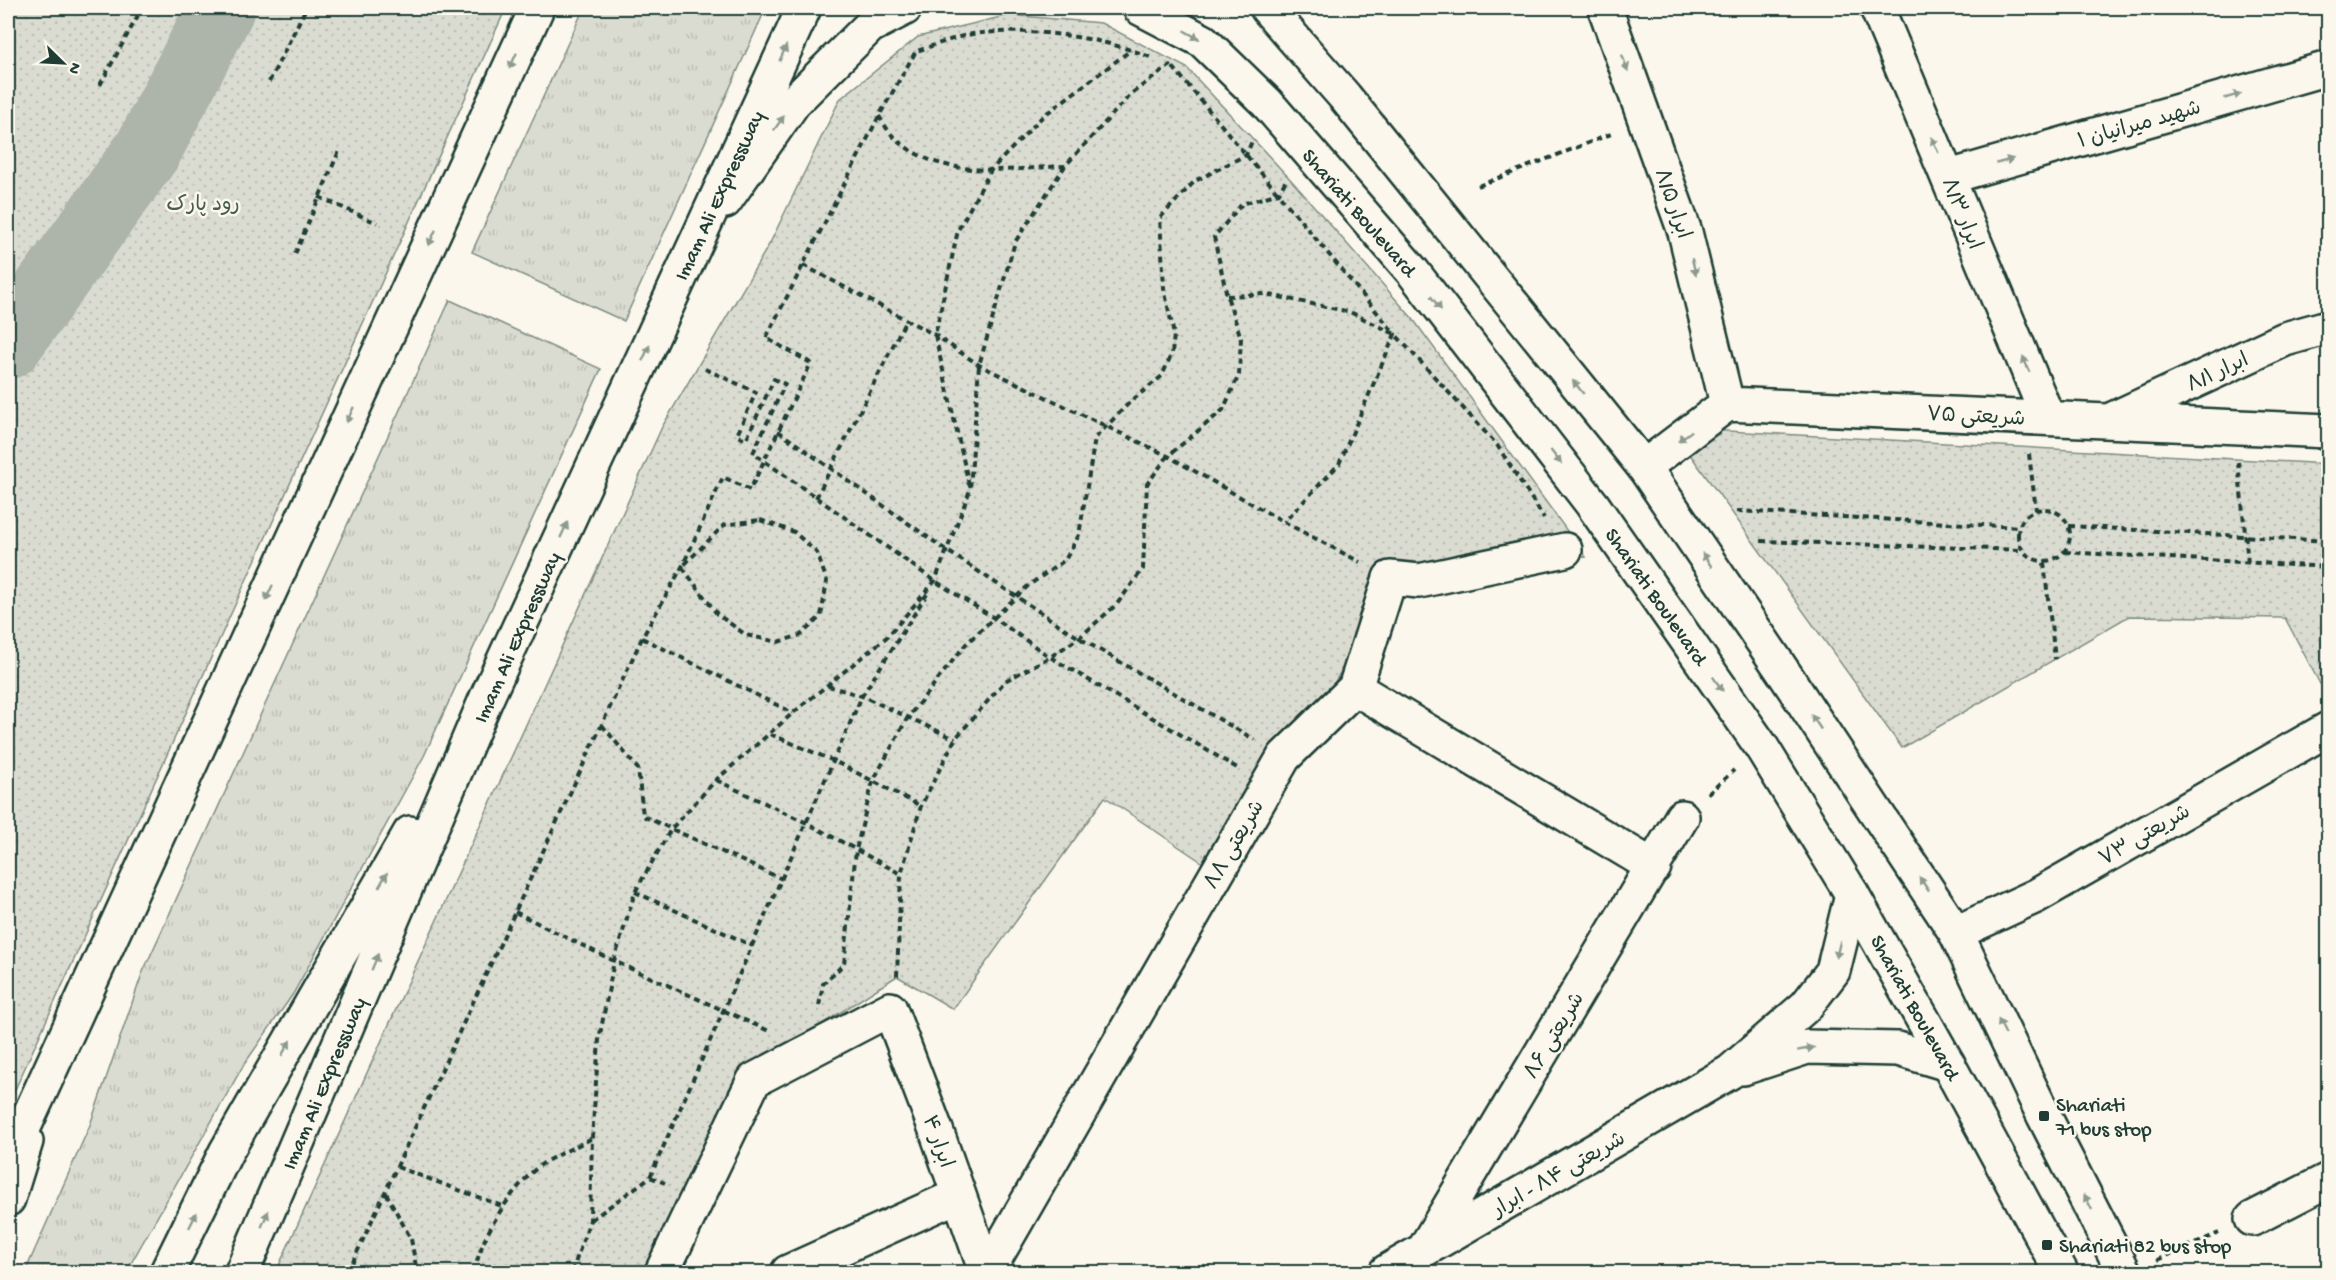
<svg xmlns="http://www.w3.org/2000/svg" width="2336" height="1280" viewBox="0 0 2336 1280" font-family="'Gochi Hand','Playpen Sans Arabic',sans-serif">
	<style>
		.grass { fill: url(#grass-tufts); stroke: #7d8c82; stroke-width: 1.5 }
		.park { fill: url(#park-dots); stroke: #7d8c82; stroke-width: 1.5 }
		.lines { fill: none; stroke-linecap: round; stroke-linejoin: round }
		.river { stroke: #adb4aa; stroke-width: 68 }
		.minor-casing { stroke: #1f3d34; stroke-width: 38 }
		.secondary-casing { stroke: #1f3d34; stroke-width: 38 }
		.trunk-casing { stroke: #1f3d34; stroke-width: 38 }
		.path { stroke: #1f3d34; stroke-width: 4; stroke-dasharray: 6 4.5; stroke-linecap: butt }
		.minor { stroke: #fbf7ec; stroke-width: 33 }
		.secondary { stroke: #fbf7ec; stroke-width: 33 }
		.trunk { stroke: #fbf7ec; stroke-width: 33 }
		.oneway { fill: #8d9a90 }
		.poi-dot { fill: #1f3d34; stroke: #fbf7ec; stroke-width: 2 }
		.labels { text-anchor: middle; stroke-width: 5; stroke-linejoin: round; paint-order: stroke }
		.street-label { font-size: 21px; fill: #1f3d34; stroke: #fbf7ec }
		.park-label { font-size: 21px; fill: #455d53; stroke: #fbf7ec }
		.poi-label { font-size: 21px; fill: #1f3d34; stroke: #fbf7ec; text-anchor: start }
	</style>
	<defs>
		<pattern id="grass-tufts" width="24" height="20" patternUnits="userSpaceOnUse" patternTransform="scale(1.5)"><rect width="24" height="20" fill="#dbdcd1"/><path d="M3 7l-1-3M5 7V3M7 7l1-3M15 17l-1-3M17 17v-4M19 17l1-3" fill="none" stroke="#bcbeb4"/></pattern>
		<pattern id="park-dots" width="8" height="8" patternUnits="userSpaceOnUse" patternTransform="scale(1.5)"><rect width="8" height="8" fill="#dbdcd1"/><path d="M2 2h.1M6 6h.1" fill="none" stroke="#bcbeb4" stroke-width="1.8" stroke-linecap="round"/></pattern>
	</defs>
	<rect width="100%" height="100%" fill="#fbf7ec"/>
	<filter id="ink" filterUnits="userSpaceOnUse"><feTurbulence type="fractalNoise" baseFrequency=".0167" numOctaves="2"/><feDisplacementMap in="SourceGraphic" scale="12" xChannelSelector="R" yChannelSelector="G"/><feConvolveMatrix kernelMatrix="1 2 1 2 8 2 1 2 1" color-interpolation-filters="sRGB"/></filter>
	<g filter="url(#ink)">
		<path class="grass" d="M 584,8 L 766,8 L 624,321 L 472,252 Z
			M 450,300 L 601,369 L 424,756 L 293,994 L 243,1066 L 126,1272 L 25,1272 L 90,1125 L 142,974 Z"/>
		<path class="park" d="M 8,8 L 506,8 L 8,1105 Z
			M 1009,15 L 1101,23 L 1187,68 L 1291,180 L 1413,319 L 1586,557 L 1398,571 L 1224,877 L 1105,797 L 953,1009 L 897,976 L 754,1068 L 649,1272 L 276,1272 L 662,427 L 770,243 L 840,99 L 918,37 Z
			M 1671,428 L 2328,464 L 2328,679 L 2320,684 L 2285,618 L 2129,616 L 1902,748 Z"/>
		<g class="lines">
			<path class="river" d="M 8,345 L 148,150 L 221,8"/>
			<g class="minor-casing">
				<path id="minor" d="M 1605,8 L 1685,232 L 1727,404
					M 1877,8 L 2048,418
					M 1949,177 L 2328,68
					M 2113,419 L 2285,339 L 2328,327
					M 1644,467 L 1727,404 L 2328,431
					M 1355,688 L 1654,867
					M 1956,933 L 2036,896 L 2328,729
					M 1743,1068 L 1807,1047 L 1898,1049 L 1948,1064
					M 2252,1219 L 2328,1180
					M 1425,1248 L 1682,817
					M 662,1272 L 754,1080 L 890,1009 L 936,1130 L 986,1272
					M 788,1272 L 959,1195
					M 987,1272 L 1284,757 L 1355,688 L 1390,578 L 1419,581 L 1565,550
					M 1386,1272 L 1730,1072 L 1806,1006 L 1833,971 L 1852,894"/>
			</g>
			<g class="secondary-casing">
				<path id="secondary" d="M 1140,8 L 1203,41 L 1267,103 L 1413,272 L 1592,504 L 1761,746 L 1852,894 L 1948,1064 L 2061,1272
					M 1267,8 L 1345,97 L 1644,467 L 1784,673 L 1956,933 L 2044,1116 L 2124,1272
					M 725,201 L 794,102 L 870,26 L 905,8"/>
			</g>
			<g class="trunk-casing">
				<path id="trunk" d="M 8,1162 L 537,8
					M 8,1199 L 26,1141
					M 167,1272 L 226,1152 L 410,833
					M 242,1272 L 487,697 L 804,8"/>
			</g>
			<path class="path" d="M 1173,67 L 1395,334 L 1339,464 L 1284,522
				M 269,82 L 306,8
				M 100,85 L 142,8
				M 879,116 C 884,124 889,133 896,139 C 942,181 1008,169 1065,166
				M 1478,186 L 1611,134
				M 319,197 L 377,223
				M 295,254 L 339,151
				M 803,265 L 935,335 L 979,365 L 1168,456 L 1284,522 L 1360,562
				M 1227,296 L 1265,294 L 1350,312 L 1395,334 L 1497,445 L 1544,518
				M 705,369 L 756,392 L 737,435 L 746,440 L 774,379 L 785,384 L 753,453 L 935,581 L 994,618 L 1050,657 L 1237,768
				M 778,431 L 946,550 L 1079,638 L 1255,740
				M 2029,454 L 2036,510
				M 2238,462 L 2248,563
				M 969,485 L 935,335 L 958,230 L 991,170 L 1043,116 L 1131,50
				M 816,498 L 906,320
				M2018 535a26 26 0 1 1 52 0a26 26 0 1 1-52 0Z
				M 1737,511 L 2018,527
				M 760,520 L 794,532 L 817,553 L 827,581 L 821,616 L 801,635 L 778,642 L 746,635 L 717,614 L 682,567 L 724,525 Z
				M 2069,526 L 2328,541
				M 1761,541 L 2022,550
				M 2065,552 L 2328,567
				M 2044,563 L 2055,659
				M 642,638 L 793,713
				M 828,686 L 862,696 L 955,739
				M 602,725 L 638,769 L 643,816 L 782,879
				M 770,734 L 834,761 L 921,806
				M 716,780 L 807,823 L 901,874
				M 1708,794 L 1734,770
				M 635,892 L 753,946
				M 515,912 L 614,961 L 769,1031
				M 897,976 L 901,874 L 921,806 L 955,739 L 1005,681 L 1050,657 L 1079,638 L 1117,604 L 1143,569 L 1147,484 L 1168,456 L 1223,410 L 1239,375 L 1241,338 L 1227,296 L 1214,237 L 1242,204 L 1279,193 L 1286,180
				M 819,1006 L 823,984 L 844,964 L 856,850 L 873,781 L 908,717 L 966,644 L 1029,585 L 1065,560 L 1079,535 L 1095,438 L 1129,403 L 1162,376 L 1172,353 L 1174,335 L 1164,288 L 1160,218 L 1195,181 L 1246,155 L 1252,141
				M 397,1167 L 502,1206
				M 650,1177 L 862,696 L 927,594
				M 386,1193 L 411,1239 L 417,1272
				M 591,1220 L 650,1177 L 665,1183
				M 2157,1260 L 2219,1233
				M 348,1272 L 642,638 L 682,567 L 723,477 L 750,490 L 811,363 L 766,338 L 879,116 L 916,51 C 934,46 954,37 973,34 C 1029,27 1098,36 1150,57
				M 475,1272 C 479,1238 513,1185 542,1164 C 557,1154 576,1147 592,1138
				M 572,1272 L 590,1220 L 592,1138 L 599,1040 L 614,961 L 635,892 L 671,829 L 716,780 L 793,713 L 888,636 L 935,581 L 970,490 L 979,365 L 1015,242 L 1065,166 L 1132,93 L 1171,65"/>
			<use href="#minor" class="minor"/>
			<use href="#secondary" class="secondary"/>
			<use href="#trunk" class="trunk"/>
		</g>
		<defs><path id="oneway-solid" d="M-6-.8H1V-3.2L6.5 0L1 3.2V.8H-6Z" transform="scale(1.5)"/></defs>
		<g class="oneway">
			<use href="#oneway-solid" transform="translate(1192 35) rotate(29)"/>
			<use href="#oneway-solid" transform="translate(783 53) rotate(-66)"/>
			<use href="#oneway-solid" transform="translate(513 61) rotate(115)"/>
			<use href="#oneway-solid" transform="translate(1625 63) rotate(70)"/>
			<use href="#oneway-solid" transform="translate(2233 96) rotate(-16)"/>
			<use href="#oneway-solid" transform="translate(779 123) rotate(-55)"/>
			<use href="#oneway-solid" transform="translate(1935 145) rotate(-113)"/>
			<use href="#oneway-solid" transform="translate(2005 161) rotate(-16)"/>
			<use href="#oneway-solid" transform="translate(432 238) rotate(115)"/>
			<use href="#oneway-solid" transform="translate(1694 267) rotate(76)"/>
			<use href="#oneway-solid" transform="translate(1436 303) rotate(52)"/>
			<use href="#oneway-solid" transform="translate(646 353) rotate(-65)"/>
			<use href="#oneway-solid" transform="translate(2026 364) rotate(-112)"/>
			<use href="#oneway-solid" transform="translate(1578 387) rotate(-129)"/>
			<use href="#oneway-solid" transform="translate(350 415) rotate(115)"/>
			<use href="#oneway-solid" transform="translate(1685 436) rotate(143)"/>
			<use href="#oneway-solid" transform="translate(1556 457) rotate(52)"/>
			<use href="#oneway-solid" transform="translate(564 530) rotate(-65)"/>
			<use href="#oneway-solid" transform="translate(1707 560) rotate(-124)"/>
			<use href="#oneway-solid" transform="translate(269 593) rotate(115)"/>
			<use href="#oneway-solid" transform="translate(1718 684) rotate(55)"/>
			<use href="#oneway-solid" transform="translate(1816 722) rotate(-124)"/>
			<use href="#oneway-solid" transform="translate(383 880) rotate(-60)"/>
			<use href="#oneway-solid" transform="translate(1924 884) rotate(-124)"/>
			<use href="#oneway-solid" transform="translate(1838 950) rotate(104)"/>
			<use href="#oneway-solid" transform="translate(375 962) rotate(-67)"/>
			<use href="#oneway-solid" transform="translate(2002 1027) rotate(-116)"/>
			<use href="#oneway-solid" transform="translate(286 1048) rotate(-60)"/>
			<use href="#oneway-solid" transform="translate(1806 1049) rotate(-10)"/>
			<use href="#oneway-solid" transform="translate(2088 1202) rotate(-117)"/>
			<use href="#oneway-solid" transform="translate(265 1219) rotate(-67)"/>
			<use href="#oneway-solid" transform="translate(193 1220) rotate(-64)"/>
		</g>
	</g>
	<g class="poi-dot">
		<rect x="2038" y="1110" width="12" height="12" rx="3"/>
		<rect x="2041" y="1239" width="12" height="12" rx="3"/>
	</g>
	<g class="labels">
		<g class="street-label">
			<text transform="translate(2139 123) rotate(-16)" y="7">شهید میرانیان ۱</text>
			<text transform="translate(718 195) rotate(-65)" y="7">Imam Ali Expressway</text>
			<text transform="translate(1674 203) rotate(71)" y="7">ابرار ۸/۵</text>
			<text transform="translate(1360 212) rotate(49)" y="7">Shariati Boulevard</text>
			<text transform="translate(1963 213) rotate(68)" y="7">ابرار ۸/۳</text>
			<text transform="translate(2217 371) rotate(-25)" y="7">ابرار ۸/۱</text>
			<text transform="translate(1976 415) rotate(3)" y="7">شریعتی ۷۵</text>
			<text transform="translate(1657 596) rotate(55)" y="7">Shariati Boulevard</text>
			<text transform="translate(516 637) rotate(-66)" y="7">Imam Ali Expressway</text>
			<text transform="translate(2144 834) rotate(-30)" y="7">شریعتی ۷۳</text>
			<text transform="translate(1233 844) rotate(-60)" y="7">شریعتی ۸۸</text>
			<text transform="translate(1916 1007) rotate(61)" y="7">Shariati Boulevard</text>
			<text transform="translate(1553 1035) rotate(-59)" y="7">شریعتی ۸۶</text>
			<text transform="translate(323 1083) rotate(-67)" y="7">Imam Ali Expressway</text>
			<text transform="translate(939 1141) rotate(70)" y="7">ابرار ۴</text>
			<text transform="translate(1558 1173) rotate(-30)" y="7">شریعتی ۸۴ - ابرار</text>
		</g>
		<g class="park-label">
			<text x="203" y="210">رود پارک</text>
		</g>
		<g class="poi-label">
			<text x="2056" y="1111">Shariati<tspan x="2056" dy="24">71 bus stop</tspan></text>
			<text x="2059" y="1252">Shariati 82 bus stop</text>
		</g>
	</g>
	<rect width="2336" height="1280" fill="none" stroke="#fbf7ec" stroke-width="30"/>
	<rect x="15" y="15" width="2306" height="1250" fill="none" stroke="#1f3d34" stroke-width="2" filter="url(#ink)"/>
	<g transform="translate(63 63) rotate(114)" stroke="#fbf7ec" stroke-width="4.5" paint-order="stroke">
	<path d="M0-4.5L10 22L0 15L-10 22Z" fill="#1f3d34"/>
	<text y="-9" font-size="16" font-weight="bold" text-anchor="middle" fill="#1f3d34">N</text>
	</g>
</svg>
